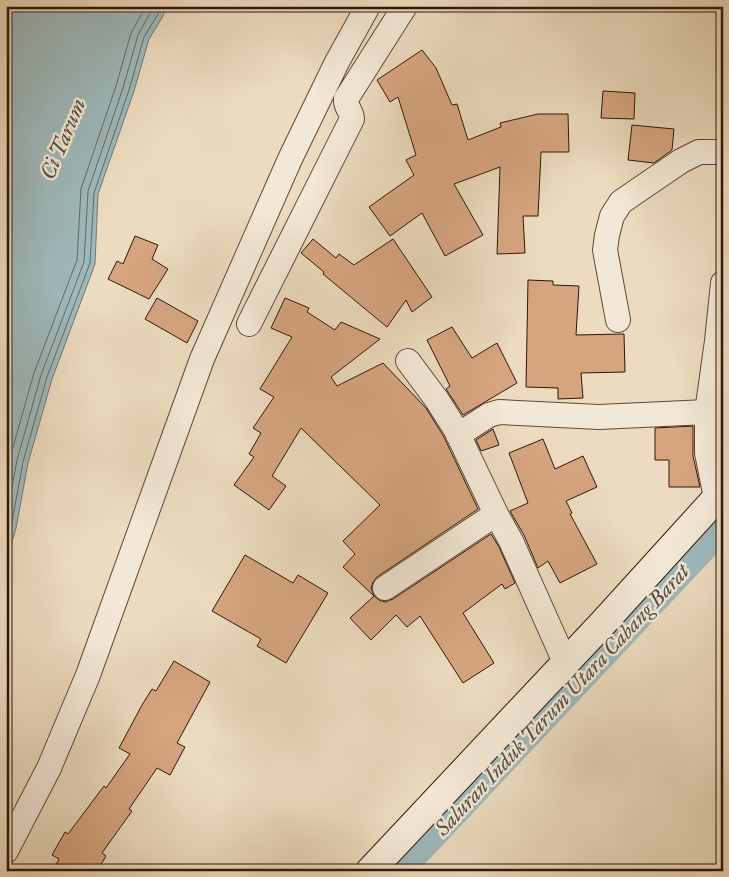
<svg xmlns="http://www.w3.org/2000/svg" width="729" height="877" viewBox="0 0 729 877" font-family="'IM FELL Great Primer',serif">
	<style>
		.water { fill: #9db9bb; stroke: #717875 }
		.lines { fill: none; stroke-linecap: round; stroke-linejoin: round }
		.shore { stroke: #666863; stroke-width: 1 }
		.canal { stroke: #9db9bb; stroke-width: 25 }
		.building { fill: #d6a580; stroke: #2e160b }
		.street-casing { stroke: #5e4738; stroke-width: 26 }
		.secondary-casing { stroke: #2e160b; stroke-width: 30 }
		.street { stroke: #f3e8d5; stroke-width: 24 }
		.secondary { stroke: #f3e8d5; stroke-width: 28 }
		.labels { text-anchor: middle; stroke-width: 5; stroke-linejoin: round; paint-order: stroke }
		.water-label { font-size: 21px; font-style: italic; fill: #554f49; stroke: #f3e8d5 }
	</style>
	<rect width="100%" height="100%" fill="#ecdbbe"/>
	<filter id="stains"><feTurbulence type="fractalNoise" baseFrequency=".004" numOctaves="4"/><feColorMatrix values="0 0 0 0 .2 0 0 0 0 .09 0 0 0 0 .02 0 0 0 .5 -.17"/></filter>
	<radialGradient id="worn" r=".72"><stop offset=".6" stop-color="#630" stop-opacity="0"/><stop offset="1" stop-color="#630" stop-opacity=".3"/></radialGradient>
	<path class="water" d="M 6,6 L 166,6 L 163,16 L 149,39 L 134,91 L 98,194 L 95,264 L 52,379 L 28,463 L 16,528 L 6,562 Z"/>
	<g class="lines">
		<path class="shore" d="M 6,478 L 10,458 L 34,373 L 77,260 L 81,189 L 116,86 L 131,33 L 146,6
			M 6,519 L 17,460 L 41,375 L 84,262 L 88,191 L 123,88 L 138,35 L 154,6
			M 6,544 L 11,527 L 23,462 L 47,377 L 90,263 L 94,193 L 129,90 L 144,37 L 158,14 L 161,6"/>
		<path class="canal" d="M 401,871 L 723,529"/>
	</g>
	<path class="building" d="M 422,50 L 436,68 L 452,105 L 457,104 L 468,140 L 501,127 L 500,123 L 538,114 L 568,114 L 569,152 L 541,152 L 538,216 L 523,216 L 525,253 L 497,254 L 500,167 L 454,184 L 483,235 L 445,256 L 422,213 L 390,236 L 369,207 L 414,175 L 406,160 L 416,155 L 398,97 L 390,102 L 377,80 Z
		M 603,91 L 635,93 L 634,119 L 601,118 Z
		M 632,125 L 674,129 L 672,150 L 654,163 L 628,160 Z
		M 135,236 L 158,245 L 152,259 L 168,269 L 149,299 L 108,279 L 117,261 L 123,264 Z
		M 313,239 L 336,258 L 339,254 L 354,265 L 393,239 L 432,297 L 412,312 L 406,300 L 387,327 L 323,274 L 324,272 L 301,253 Z
		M 528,280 L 553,281 L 553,285 L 579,286 L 576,335 L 624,334 L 625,372 L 581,373 L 583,398 L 558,399 L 558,388 L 526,387 Z
		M 157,298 L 198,321 L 187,343 L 145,319 Z
		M 285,298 L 309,308 L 307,312 L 335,330 L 341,322 L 380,339 L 331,377 L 337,386 L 383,363 L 426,408 L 444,437 L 478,509 L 377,577 L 373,582 L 371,588 L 374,596 L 379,600 L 385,602 L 393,599 L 491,534 L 499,547 L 515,583 L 505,589 L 502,584 L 463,613 L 494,663 L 463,683 L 420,616 L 407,627 L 396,615 L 371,640 L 350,618 L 374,596 L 343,567 L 355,554 L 343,541 L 380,505 L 301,428 L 272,476 L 286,486 L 269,510 L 234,485 L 254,457 L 249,454 L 261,433 L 253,428 L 274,397 L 260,389 L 292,337 L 271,328 Z
		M 452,327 L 472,358 L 497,343 L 517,383 L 463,415 L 446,389 L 450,386 L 427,340 Z
		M 693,426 L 693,456 L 700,487 L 669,487 L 669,460 L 655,460 L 655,428 Z
		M 493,429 L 499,445 L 481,451 L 476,440 Z
		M 543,439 L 555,469 L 583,456 L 597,487 L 566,501 L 572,513 L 570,514 L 597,564 L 560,583 L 548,561 L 538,568 L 524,535 L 510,511 L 528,503 L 509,453 Z
		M 245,555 L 293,583 L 298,575 L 328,593 L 286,663 L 257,646 L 261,639 L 212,611 Z
		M 174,661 L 210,682 L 177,743 L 185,747 L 170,775 L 157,768 L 129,809 L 132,811 L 102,853 L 106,856 L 97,871 L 53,871 L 59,859 L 52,855 L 65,832 L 68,834 L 104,786 L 106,788 L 130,754 L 119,748 L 142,705 L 152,689 L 156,691 Z"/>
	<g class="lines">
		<g class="street-casing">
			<path id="street" d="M 618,320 L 605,250 L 607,235 L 612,216 L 621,202 L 681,161 L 699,152 L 723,152
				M 249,324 L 352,119 C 352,111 345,107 346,99 L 405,6
				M 408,361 L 437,400 L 456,430 L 496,514 L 511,541 L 565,662
				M 458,435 L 489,415 L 499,412 L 599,417 L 707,412
				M 716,498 L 707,453 L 707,412 L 717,341 L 723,283
				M 385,588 L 496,514
				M 6,851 L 49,768 L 88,675 L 202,359 L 290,159 L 337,62 L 368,6"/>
		</g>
		<g class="secondary-casing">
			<path id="secondary" d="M 370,871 L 603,623 L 723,491"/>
		</g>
		<use href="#street" class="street"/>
		<use href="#secondary" class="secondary"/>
	</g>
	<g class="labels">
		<g class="water-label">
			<text transform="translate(63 139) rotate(-67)" y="7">Ci Tarum</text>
			<text transform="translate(562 700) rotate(-47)" y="7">Saluran Induk Tarum Utara Cabang Barat</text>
		</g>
	</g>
	<rect width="729" height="877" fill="none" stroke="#ecdbbe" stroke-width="25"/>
	<rect x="8" y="8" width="714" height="862" fill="none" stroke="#2e160b" stroke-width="2.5"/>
	<rect x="12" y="12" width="704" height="852" fill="none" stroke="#2e160b"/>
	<rect width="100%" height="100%" filter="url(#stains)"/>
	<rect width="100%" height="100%" fill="url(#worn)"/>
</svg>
